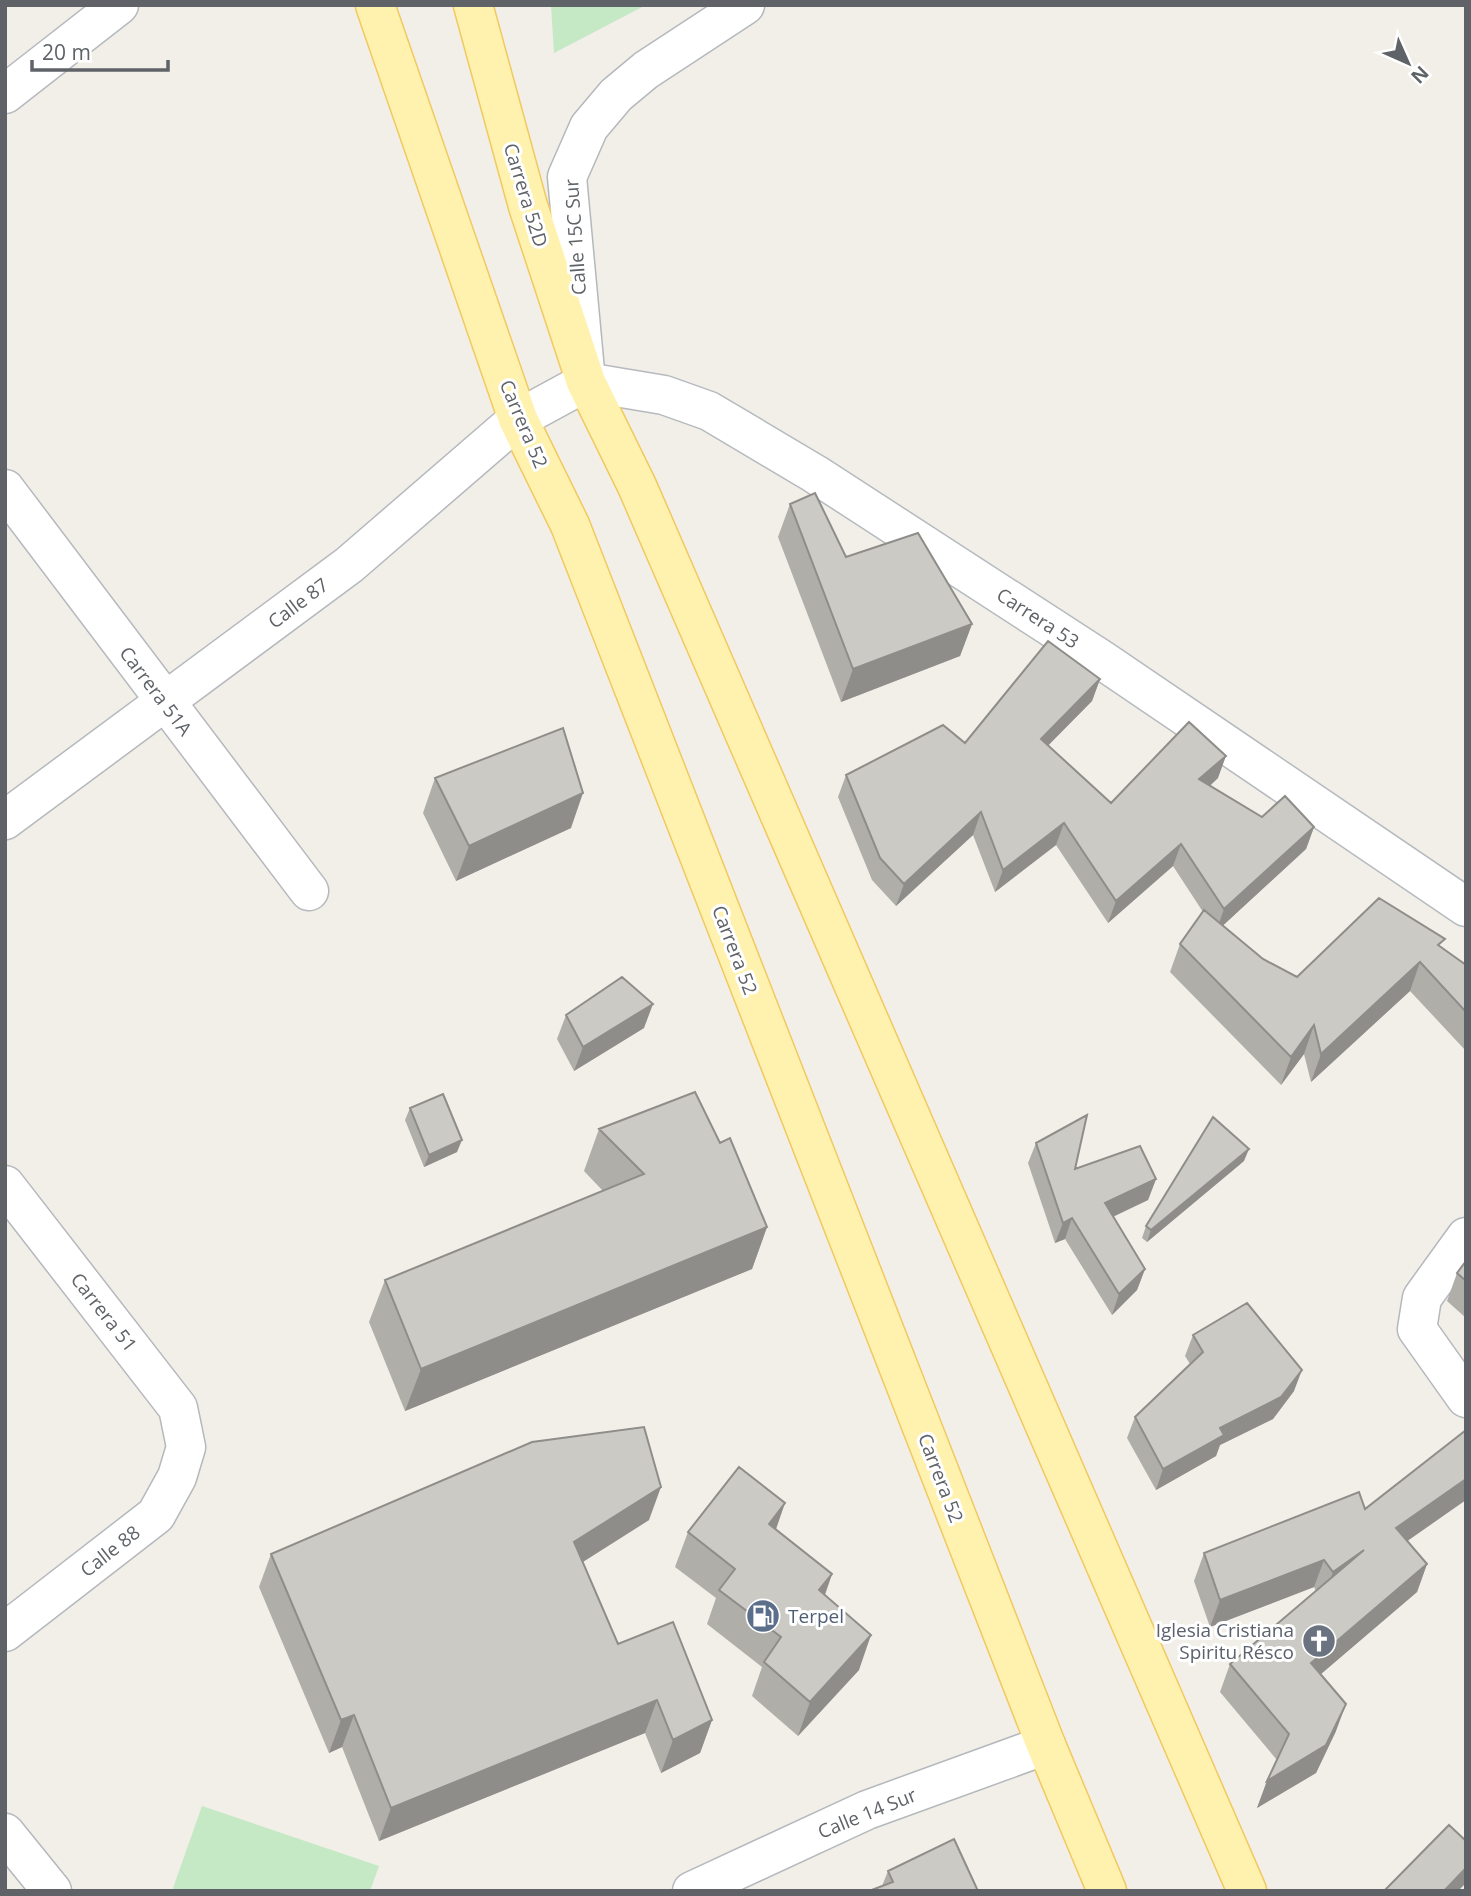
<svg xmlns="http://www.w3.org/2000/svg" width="1471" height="1896" viewBox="0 0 1471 1896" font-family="'Open Sans',sans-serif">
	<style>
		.green { fill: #c5e8c5 }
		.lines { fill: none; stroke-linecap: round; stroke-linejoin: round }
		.street-casing { stroke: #b5b8bc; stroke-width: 41 }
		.secondary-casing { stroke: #b6babf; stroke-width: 41 }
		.primary-casing { stroke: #f2c960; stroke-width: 41 }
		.street { stroke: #fff; stroke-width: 38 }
		.secondary { stroke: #fff; stroke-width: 38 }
		.primary { stroke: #fff2af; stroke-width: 38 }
		.wall { fill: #afaea9 }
		.shaded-wall { fill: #8f8d8a }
		.building { fill: #cccac5; stroke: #8f8d8a; stroke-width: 2 }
		.labels { text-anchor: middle; stroke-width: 6; stroke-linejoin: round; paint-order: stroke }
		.street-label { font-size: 19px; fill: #5f6368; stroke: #fff }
		.service-label { font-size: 19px; fill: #4e5e75; stroke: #fff; text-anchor: start }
		.worship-label { font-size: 19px; fill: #5b616d; stroke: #fff; text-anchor: end }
	</style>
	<rect width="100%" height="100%" fill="#f1efe8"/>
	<path class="green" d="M 551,5 L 646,5 L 554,53 Z
		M 202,1806 L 379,1866 L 370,1891 L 172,1891 Z"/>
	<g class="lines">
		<g class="street-casing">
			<path id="street" d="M 5,489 L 309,891
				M 5,820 L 349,565 L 518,419 L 586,382 L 567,177 L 589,127 L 616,95 L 646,70 L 745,5
				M 5,1185 L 178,1408 L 186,1447 L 177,1477 L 156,1515 L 5,1632
				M 1466,1237 L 1422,1298 L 1417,1329 L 1466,1398
				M 5,1833 L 52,1891
				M 692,1891 L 867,1810 L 1046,1745"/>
		</g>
		<g class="secondary-casing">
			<path id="secondary" d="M 5,94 L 119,5
				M 586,382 L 664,395 L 709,411 L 815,474 L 1102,660 L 1466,907"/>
		</g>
		<g class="primary-casing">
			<path id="primary" d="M 375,5 L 518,419 L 570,525 L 1046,1745 L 1107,1891
				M 473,5 L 528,206 L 586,382 L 637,486 L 1247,1891"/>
		</g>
		<use href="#street" class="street"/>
		<use href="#secondary" class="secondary"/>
		<use href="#primary" class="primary"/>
	</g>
	<path class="wall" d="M 790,504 L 846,557 L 972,624 L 960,656 L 841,702 L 778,537 Z
		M 1100,679 L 1092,701 L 1048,745 L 1111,803 L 1218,778 L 1210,786 L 1262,817 L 1314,827 L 1306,849 L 1223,925 L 1263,959 L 1297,977 L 1442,948 L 1466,965 L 1466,1051 L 1410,991 L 1311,1082 L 1304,1054 L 1281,1085 L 1170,972 L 1180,944 L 1203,912 L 1173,866 L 1108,923 L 1056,845 L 995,892 L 973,835 L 896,906 L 872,880 L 838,797 L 846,775 L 965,743 Z
		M 435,778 L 571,828 L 456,881 L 423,813 Z
		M 566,1015 L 644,1028 L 574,1071 L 557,1039 Z
		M 410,1108 L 457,1152 L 424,1167 L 405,1120 Z
		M 599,1129 L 720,1143 L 767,1227 L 752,1269 L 405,1411 L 369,1322 L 385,1280 L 603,1191 L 584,1171 Z
		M 1036,1143 L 1075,1169 L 1156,1179 L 1148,1200 L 1113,1217 L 1145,1269 L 1137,1290 L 1112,1315 L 1065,1239 L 1055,1243 L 1028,1163 Z
		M 1244,1161 L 1147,1242 L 1142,1238 L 1146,1226 Z
		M 1466,1261 L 1466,1318 L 1447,1301 L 1457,1273 Z
		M 1193,1335 L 1294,1391 L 1273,1419 L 1220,1445 L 1216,1456 L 1156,1490 L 1127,1438 L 1135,1417 L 1190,1364 L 1185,1356 Z
		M 1365,1509 L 1407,1541 L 1427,1564 L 1417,1592 L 1321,1674 L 1336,1731 L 1316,1773 L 1257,1808 L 1267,1781 L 1277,1760 L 1220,1692 L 1230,1664 L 1316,1591 L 1314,1587 L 1210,1627 L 1194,1581 L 1204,1553 Z
		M 649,1520 L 583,1562 L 618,1644 L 712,1720 L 700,1753 L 661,1773 L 645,1733 L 379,1841 L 342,1747 L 329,1753 L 259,1587 L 271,1554 Z
		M 776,1530 L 832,1574 L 825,1595 L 859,1670 L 798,1736 L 752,1696 L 762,1667 L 707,1624 L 716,1598 L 675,1567 L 688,1532 Z
		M 888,1871 L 978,1891 L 882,1886 Z"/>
	<path class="shaded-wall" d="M 972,624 L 960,656 L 841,702 L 853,669 Z
		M 1100,679 L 1092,701 L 1033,761 L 1041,739 Z
		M 1226,756 L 1218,778 L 1191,802 L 1199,779 Z
		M 583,793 L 571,828 L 456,881 L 469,846 Z
		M 981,812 L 973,835 L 896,906 L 904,884 Z
		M 1064,823 L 1056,845 L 995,892 L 1003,870 Z
		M 1314,827 L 1306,849 L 1216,932 L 1224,909 Z
		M 1181,844 L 1173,866 L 1108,923 L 1116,901 Z
		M 1420,962 L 1410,991 L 1311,1082 L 1321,1054 Z
		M 653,1004 L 644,1028 L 574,1071 L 583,1047 Z
		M 1314,1025 L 1304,1054 L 1281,1085 L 1291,1057 Z
		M 462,1140 L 457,1152 L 424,1167 L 429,1155 Z
		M 1249,1149 L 1244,1161 L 1147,1242 L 1151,1230 Z
		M 1156,1179 L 1148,1200 L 1097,1224 L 1105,1203 Z
		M 1072,1218 L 1065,1239 L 1055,1243 L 1063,1223 Z
		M 767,1227 L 752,1269 L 405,1411 L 421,1369 Z
		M 1145,1269 L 1137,1290 L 1112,1315 L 1119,1294 Z
		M 1302,1370 L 1294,1391 L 1273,1419 L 1220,1445 L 1216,1456 L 1156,1490 L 1163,1469 Z
		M 1466,1479 L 1466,1500 L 1386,1556 L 1396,1528 Z
		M 661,1487 L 649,1520 L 562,1575 L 574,1542 Z
		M 785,1503 L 773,1538 L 769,1524 Z
		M 1364,1550 L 1323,1599 L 1333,1572 Z
		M 1324,1560 L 1314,1587 L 1210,1627 L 1220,1600 Z
		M 1427,1564 L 1417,1592 L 1301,1691 L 1311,1663 Z
		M 832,1574 L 820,1608 L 819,1590 Z
		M 871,1635 L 859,1670 L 798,1736 L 810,1702 Z
		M 657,1700 L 645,1733 L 379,1841 L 391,1808 Z
		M 1346,1704 L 1336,1731 L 1316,1773 L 1257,1808 L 1267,1781 Z
		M 354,1715 L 342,1747 L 329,1753 L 341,1720 Z
		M 712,1720 L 700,1753 L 661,1773 L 673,1740 Z
		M 1466,1868 L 1466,1883 L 1458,1891 L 1444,1891 Z"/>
	<path class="building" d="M 815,493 L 846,557 L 918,533 L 972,624 L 853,669 L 790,504 Z
		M 1048,641 L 1100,679 L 1041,739 L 1111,803 L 1189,722 L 1226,756 L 1199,779 L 1262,817 L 1285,796 L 1314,827 L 1224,909 L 1181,844 L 1116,901 L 1064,823 L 1003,870 L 981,812 L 904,884 L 880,858 L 846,775 L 943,725 L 965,743 Z
		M 563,728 L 583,793 L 469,846 L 435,778 Z
		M 1379,898 L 1445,939 L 1438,945 L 1466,965 L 1466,1012 L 1420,962 L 1321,1054 L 1314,1025 L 1291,1057 L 1180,944 L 1204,910 L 1263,959 L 1297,977 Z
		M 622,977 L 653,1004 L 583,1047 L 566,1015 Z
		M 695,1092 L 720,1143 L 730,1138 L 767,1227 L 421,1369 L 385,1280 L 644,1174 L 599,1129 Z
		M 443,1094 L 462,1140 L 429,1155 L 410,1108 Z
		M 1087,1115 L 1075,1169 L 1140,1146 L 1156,1179 L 1105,1203 L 1145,1269 L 1119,1294 L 1072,1218 L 1063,1223 L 1036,1143 Z
		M 1213,1117 L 1249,1149 L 1151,1230 L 1146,1226 Z
		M 1466,1261 L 1466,1281 L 1457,1273 Z
		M 1247,1303 L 1302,1370 L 1281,1397 L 1220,1428 L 1224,1435 L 1163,1469 L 1135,1417 L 1203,1352 L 1193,1335 Z
		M 644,1427 L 661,1487 L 574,1542 L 618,1644 L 673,1622 L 712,1720 L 673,1740 L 657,1700 L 391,1808 L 354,1715 L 341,1720 L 271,1554 L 532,1442 Z
		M 1466,1430 L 1466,1479 L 1396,1528 L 1427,1564 L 1311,1663 L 1346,1704 L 1326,1745 L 1267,1781 L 1289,1734 L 1230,1664 L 1364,1550 L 1333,1572 L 1324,1560 L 1220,1600 L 1204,1553 L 1359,1492 L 1365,1509 Z
		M 739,1467 L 785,1503 L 769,1524 L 832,1574 L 819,1590 L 871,1635 L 810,1702 L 764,1662 L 781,1637 L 719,1590 L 735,1569 L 688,1532 Z
		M 1449,1825 L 1466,1841 L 1466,1868 L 1444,1891 L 1384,1891 Z
		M 954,1839 L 978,1891 L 869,1891 L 893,1882 L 888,1871 Z"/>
	<defs>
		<g id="fuel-disc" transform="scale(1.75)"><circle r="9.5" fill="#5c6f8a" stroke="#fff"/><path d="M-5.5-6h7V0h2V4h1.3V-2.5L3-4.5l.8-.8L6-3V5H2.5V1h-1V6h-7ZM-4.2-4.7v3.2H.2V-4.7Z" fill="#fff"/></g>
		<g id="church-disc" transform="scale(1.75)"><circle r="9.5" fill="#6b7280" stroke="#fff"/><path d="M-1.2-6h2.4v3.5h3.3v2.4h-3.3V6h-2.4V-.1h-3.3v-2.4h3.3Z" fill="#fff"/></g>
	</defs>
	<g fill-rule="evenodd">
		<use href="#fuel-disc" x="763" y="1616"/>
		<use href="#church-disc" x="1319" y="1641"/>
	</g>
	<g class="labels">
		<g class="street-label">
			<text transform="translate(526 195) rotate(73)" y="7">Carrera 52D</text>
			<text transform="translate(575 237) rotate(-94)" y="7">Calle 15C Sur</text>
			<text transform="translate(524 424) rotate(67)" y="7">Carrera 52</text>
			<text transform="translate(298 603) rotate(-37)" y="7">Calle 87</text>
			<text transform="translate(1038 618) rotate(33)" y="7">Carrera 53</text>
			<text transform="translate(156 691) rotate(53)" y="7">Carrera 51A</text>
			<text transform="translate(735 950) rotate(69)" y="7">Carrera 52</text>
			<text transform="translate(104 1312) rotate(52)" y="7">Carrera 51</text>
			<text transform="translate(941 1478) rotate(69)" y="7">Carrera 52</text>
			<text transform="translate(110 1551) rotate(-38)" y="7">Calle 88</text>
			<text transform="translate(867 1813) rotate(-22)" y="7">Calle 14 Sur</text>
		</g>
		<g class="service-label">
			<text x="788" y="1623">Terpel</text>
		</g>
		<g class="worship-label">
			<text x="1294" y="1637">Iglesia Cristiana<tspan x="1294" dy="22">Spiritu Résco</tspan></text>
		</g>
	</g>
	<rect width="1471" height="1896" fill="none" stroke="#5f6368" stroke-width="14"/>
	<g transform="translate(1408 63) rotate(135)" stroke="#ffffff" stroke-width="5" paint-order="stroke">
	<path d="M0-5L12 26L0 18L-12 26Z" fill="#5f6368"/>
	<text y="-10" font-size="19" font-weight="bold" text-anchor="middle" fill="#5f6368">N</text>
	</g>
	<path d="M32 60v10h136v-10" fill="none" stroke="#5f6368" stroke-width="3.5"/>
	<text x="42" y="60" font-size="21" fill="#5f6368" stroke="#ffffff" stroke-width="5" paint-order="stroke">20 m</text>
</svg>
